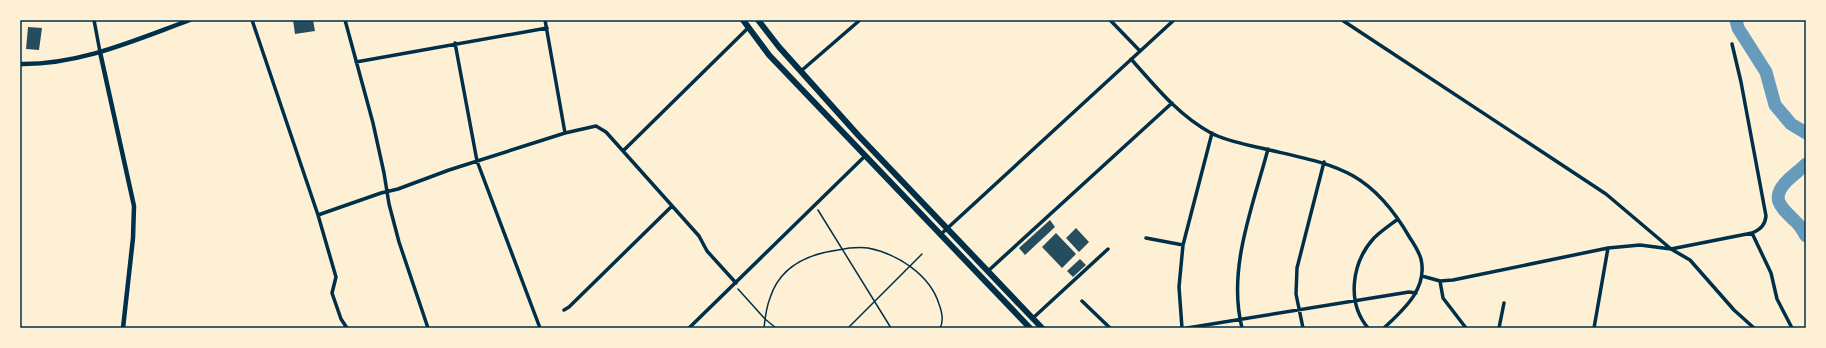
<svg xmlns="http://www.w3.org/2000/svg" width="1826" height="348" viewBox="0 0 1826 348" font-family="Inter,sans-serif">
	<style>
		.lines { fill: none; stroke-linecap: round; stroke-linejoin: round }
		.river { stroke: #669bbc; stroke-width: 13 }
		.building { fill: #264d5e }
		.path { stroke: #003049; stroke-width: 1.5 }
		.minor { stroke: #003049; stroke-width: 3.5 }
		.tertiary { stroke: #003049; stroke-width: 4.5 }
		.primary { stroke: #003049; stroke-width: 6 }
		.neatline { fill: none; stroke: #003049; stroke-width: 1.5 }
	</style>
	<rect width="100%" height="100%" fill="#fdf0d5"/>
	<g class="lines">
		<path class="river" d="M 1736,20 L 1738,28 L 1766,72 L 1775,105 L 1791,124 L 1806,133
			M 1806,164 C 1800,170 1793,175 1787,181 C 1769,199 1782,208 1795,221 C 1800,225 1803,231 1806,236"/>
	</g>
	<path class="building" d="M 293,20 L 313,20 L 315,31 L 295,34 Z
		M 28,27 L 42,28 L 39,50 L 26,49 Z
		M 1050,220 L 1055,227 L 1025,255 L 1019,248 Z
		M 1076,228 L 1089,242 L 1079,252 L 1066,238 Z
		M 1056,233 L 1076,254 L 1062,268 L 1042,247 Z
		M 1080,259 L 1086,265 L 1073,277 L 1067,271 Z"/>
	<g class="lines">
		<path class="path" d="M 818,210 L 891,328
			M 738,289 L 765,319 L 776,328
			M 764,328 C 765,318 766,308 770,298 C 780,266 808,254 838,250 C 848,248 858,247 868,248 C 898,254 930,275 939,304 C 942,312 944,321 940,328
			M 848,328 L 922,254"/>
		<path class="minor" d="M 94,20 L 100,52
			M 252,20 L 318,215 L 336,277 L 332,293 L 341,319 L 347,328
			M 345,20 L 373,123 L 384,173 L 389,204 L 399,242 L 428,328
			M 545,20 L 565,133
			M 1110,20 L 1140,51
			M 1342,20 L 1606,194 L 1671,249 L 1690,260 L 1734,310 L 1754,328
			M 455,43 L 477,161 L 540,328
			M 1131,59 C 1155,86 1179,116 1211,133 C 1226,141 1244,144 1261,148 C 1333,165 1369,167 1410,238 C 1414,244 1419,252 1421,259 C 1428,289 1403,310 1384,328
			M 356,62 L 547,28
			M 801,71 L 860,20
			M 623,151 L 748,28
			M 318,215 L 381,193 L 398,189 L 449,170 L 565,133 L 596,126 L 606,132 L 699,236 L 707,251 L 736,283
			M 1752,233 L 1771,273 L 1777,299 L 1792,328
			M 940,235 L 1174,20
			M 1146,238 L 1183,245
			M 988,271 L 1172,103
			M 1422,276 L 1440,281 L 1453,280 L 1608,248 L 1640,245 L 1671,249 L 1752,233 C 1761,229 1765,225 1766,216 L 1741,82 L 1732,44
			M 1440,281 L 1443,298 L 1466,328
			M 1082,301 L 1110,328
			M 564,310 L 569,307 L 672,206
			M 1033,318 L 1108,249
			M 689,328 L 865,156
			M 1182,328 L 1179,287 L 1183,245 L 1212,133
			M 1187,328 L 1409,292 L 1416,293
			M 1242,328 C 1227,269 1253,206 1268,149
			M 1303,328 L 1296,294 L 1297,268 L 1324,162
			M 1368,328 C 1346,302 1352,262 1374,238 C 1381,231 1390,225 1398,219
			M 1499,328 L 1504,303
			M 1594,328 L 1608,248"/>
		<path class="tertiary" d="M 100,52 L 134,206 L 133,238 L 123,328
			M 20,64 C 80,65 135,40 190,20"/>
		<path class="primary" d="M 743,20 L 769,55 L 1030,328
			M 758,20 L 779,47 L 858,135 L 1042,328"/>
	</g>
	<rect width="1826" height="348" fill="none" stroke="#fdf0d5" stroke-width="42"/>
	<rect x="21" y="21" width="1784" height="306" class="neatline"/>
</svg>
